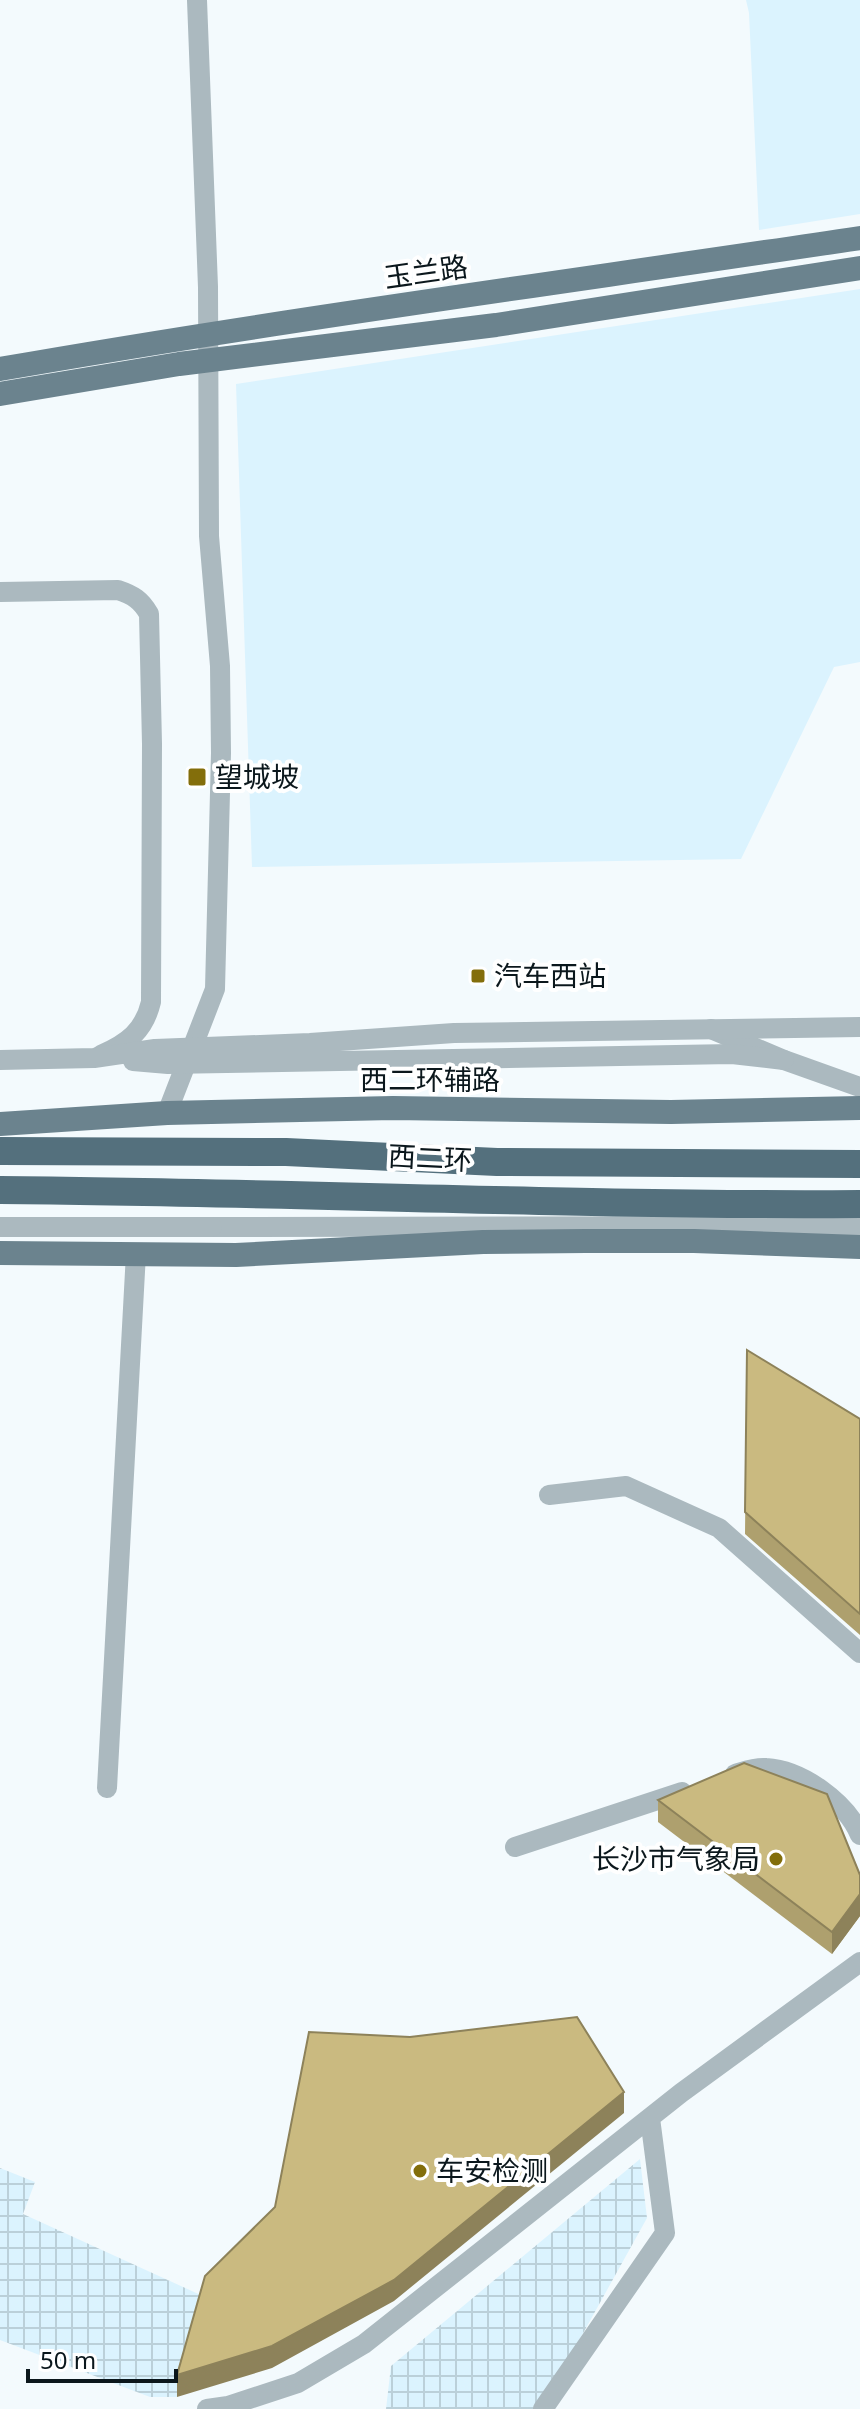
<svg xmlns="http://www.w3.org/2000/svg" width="860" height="2409" viewBox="0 0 860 2409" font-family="'Noto Sans','Noto Sans SC',sans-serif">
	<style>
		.built { fill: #dbf3fe }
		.industrial { fill: url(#industrial-grid) }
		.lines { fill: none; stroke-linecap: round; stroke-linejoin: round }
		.minor { stroke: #abb9bf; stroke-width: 20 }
		.major { stroke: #6b838e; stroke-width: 24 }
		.highway { stroke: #54707d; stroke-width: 28 }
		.minor-bridge { stroke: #abb9bf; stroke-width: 20 }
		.wall { fill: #aea06e }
		.shaded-wall { fill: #8d825a }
		.building { fill: #caba80; stroke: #8d825a; stroke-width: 2 }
		.poi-dot { fill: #836e0b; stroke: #fff; stroke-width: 3 }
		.labels { text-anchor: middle; stroke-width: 8; stroke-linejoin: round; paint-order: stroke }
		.street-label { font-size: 28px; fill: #0b171c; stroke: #fff }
		.poi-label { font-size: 28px; fill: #0b171c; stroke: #fff; text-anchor: start }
	</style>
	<defs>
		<pattern id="industrial-grid" width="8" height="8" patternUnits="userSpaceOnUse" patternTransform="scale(2)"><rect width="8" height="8" fill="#dbf3fe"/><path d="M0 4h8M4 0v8" fill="none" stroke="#bbd0d9"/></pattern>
	</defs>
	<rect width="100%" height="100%" fill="#f3fafd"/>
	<path class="built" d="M 746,0 L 860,0 L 860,214 L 759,230 L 749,13 Z
		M 860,289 L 860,662 L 834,667 L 741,859 L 252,867 L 236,384 Z"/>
	<path class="industrial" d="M 640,2159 L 647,2218 L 541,2409 L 386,2409 L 391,2366 Z
		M 0,2168 L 35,2182 L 23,2214 L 205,2297 L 177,2397 L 150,2397 L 0,2340 Z"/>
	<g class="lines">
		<path class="minor" d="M 0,592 L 118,590 C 133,595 141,600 149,614 L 152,744 L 151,1002 C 144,1031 128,1043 101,1055
			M 711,1029 L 784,1060 L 860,1087
			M 167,1113 L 215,989 L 221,753 L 220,666 L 209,536 L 208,287 L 197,0
			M 212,1227 L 860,1226
			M 549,1495 L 626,1486 L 719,1528 L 860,1653
			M 735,1774 C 745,1771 755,1767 766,1768 C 802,1770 846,1802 860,1835
			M 107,1788 L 136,1253
			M 515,1847 L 682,1792
			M 207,2409 L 228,2406 L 298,2383 L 364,2344 L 681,2093 L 860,1962
			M 543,2409 L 665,2233 L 650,2118"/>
		<path class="major" d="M 0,369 C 286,319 573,281 860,238
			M 0,394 L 179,364 L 496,325 L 860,268
			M 0,1124 L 167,1113 L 393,1108 L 671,1112 L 860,1108
			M 0,1253 L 236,1255 L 483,1242 L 586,1241 L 694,1241 L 860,1247"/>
		<path class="highway" d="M 0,1151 L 286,1152 L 497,1162 L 860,1164
			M 0,1190 C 287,1192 573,1206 860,1204"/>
		<path class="minor-bridge" d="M 0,1060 L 94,1058 L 155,1049 L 310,1043 L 454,1033 L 860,1027
			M 133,1061 L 168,1064 L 732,1054 L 784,1060
			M 0,1227 L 212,1227"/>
	</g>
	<path class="wall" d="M 747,1350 L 860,1419 L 860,1635 L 745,1534 Z
		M 658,1800 L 860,1875 L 860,1916 L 832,1954 L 658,1822 Z"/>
	<path class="shaded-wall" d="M 860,1894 L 860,1916 L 832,1954 L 832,1932 Z
		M 624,2092 L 624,2113 L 394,2301 L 272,2368 L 177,2397 L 177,2375 Z"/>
	<path class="building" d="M 747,1350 L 860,1419 L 860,1614 L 745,1512 Z
		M 744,1763 L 827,1794 L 860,1875 L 860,1894 L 832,1932 L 658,1800 Z
		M 577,2017 L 624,2092 L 394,2280 L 272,2346 L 177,2375 L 205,2276 L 275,2207 L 309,2032 L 410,2037 Z"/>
	<g class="poi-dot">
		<rect x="187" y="767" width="20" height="20" rx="4"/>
		<rect x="470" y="968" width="16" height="16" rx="4"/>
		<circle cx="776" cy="1859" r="8"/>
		<circle cx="420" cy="2171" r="8"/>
	</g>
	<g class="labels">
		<g class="street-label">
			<text transform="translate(426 272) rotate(-8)" y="10">玉兰路</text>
			<text x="430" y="1090">西二环辅路</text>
			<text transform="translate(430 1158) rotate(3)" y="10">西二环</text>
		</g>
		<g class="poi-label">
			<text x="215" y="787">望城坡</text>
			<text x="494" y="986">汽车西站</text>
			<text x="760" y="1869" text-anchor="end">长沙市气象局</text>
			<text x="436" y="2181">车安检测</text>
		</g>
	</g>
	<path d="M28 2369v12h148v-12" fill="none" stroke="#0b171c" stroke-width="4"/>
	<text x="40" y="2369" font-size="24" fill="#0b171c" stroke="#ffffff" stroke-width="6" paint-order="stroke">50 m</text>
</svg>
